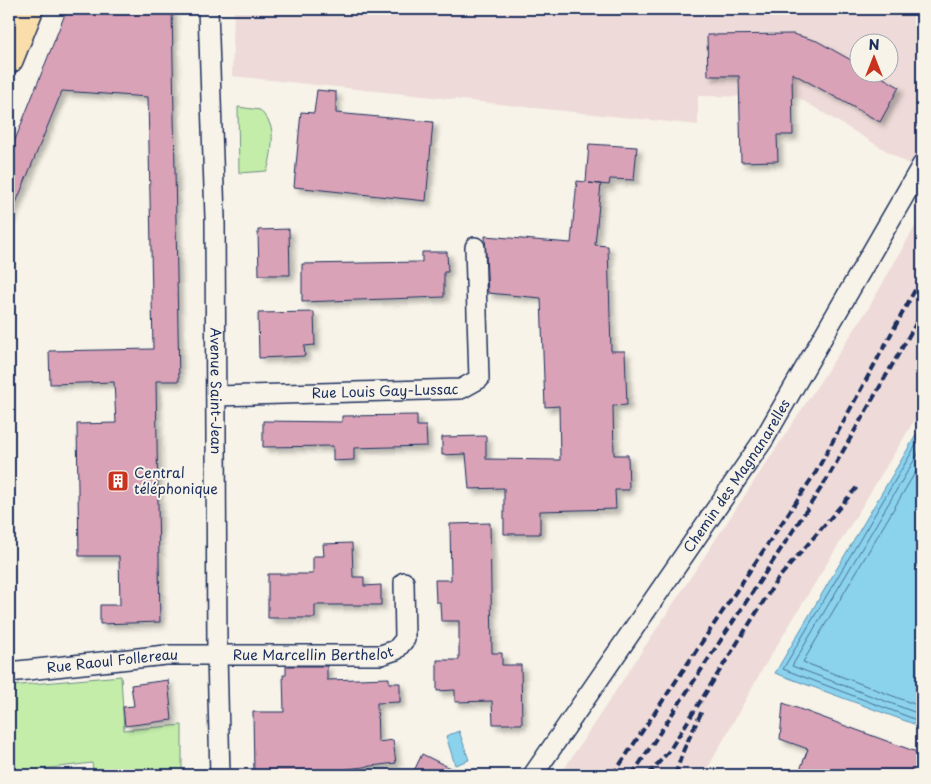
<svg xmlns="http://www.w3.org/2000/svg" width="931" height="784" viewBox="0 0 931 784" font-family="'Playpen Sans',sans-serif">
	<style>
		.built { fill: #eedbd9; fill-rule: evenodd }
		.green { fill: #c3eda9; stroke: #6f8e84 }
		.water { fill: #8bd2ed; stroke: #5e91b4 }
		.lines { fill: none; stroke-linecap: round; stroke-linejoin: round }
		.shore { stroke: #487097; stroke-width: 1 }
		.building { fill: #d9a2b6; stroke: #1b2f5e; filter: url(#shadow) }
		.street-casing { stroke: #1b2f5e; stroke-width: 22 }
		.primary-casing { stroke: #1b2f5e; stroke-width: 31 }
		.street { stroke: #f7f3e8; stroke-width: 19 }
		.primary { stroke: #f9deab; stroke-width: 28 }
		.rail { stroke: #1b2f5e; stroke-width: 4; stroke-dasharray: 8 4; stroke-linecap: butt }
		.labels { text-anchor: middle; stroke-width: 4; stroke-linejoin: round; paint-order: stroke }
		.street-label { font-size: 14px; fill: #1b2f5e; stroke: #f7f3e8 }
		.poi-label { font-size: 14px; fill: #1b2f5e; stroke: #f7f3e8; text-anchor: start }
	</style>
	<defs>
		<filter id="shadow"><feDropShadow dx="4.5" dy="4.5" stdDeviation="2.5" flood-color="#0004"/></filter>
	</defs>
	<rect width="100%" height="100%" fill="#f7f3e8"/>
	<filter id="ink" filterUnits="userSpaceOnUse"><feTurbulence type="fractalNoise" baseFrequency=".02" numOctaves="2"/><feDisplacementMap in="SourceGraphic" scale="10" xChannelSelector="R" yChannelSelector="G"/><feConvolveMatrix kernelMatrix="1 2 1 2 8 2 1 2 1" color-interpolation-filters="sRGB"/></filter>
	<g filter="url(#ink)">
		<path class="built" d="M 234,9 L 922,9 L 922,142 L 910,165 L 797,97 L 698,96 L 698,125 L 232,76 ZM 858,42 L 888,42 L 888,72 L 858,72 Z
			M 922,214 L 922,408 L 762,670 L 704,775 L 560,775 L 868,309 Z"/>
		<path class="green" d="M 238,107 L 260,110 C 264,115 269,120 271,127 C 274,137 271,160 267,171 L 239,173 Z
			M 121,676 L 124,730 L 182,725 L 182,775 L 94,775 L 92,763 L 9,773 L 9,686 Z"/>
		<path class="water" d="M 922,425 L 922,727 L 775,673 Z
			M 459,731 L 469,760 L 455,765 L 446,736 Z"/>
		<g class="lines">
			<path class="shore" d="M 922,435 L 783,669 L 922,722
				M 922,447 L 792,666 L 922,715
				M 922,461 L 803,662 L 922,707"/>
		</g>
		<path class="building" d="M 67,9 L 172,9 L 179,381 L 156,381 L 160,622 L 100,624 L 100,605 L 120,605 L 119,556 L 79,556 L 77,424 L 116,423 L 114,382 L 50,384 L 49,351 L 153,349 L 148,97 L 62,91 L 9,220 L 9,155 Z
			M 793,34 L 817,41 L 858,64 L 858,72 L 873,72 L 899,87 L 880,122 L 792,73 L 793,135 L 777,135 L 778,161 L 741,162 L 739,76 L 708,76 L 707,35 Z
			M 317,90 L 336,92 L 336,113 L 433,122 L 426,201 L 294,187 L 301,112 L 314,113 Z
			M 589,144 L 637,147 L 634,180 L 610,179 L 609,185 L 589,183 L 601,184 L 595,245 L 608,246 L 611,351 L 625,351 L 627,405 L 613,406 L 614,455 L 628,455 L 629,490 L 615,490 L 616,509 L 540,511 L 540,534 L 504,534 L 504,488 L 469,489 L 466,454 L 442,455 L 442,437 L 486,436 L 486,459 L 560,460 L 559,406 L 545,407 L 541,298 L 488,293 L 485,236 L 571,243 L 577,181 L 586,182 Z
			M 289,229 L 290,275 L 259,275 L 258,230 Z
			M 422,252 L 447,252 L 448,272 L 444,272 L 444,297 L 302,302 L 302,264 L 422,262 Z
			M 314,312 L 315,345 L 304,346 L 305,356 L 259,358 L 258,313 Z
			M 417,415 L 417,426 L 426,426 L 427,446 L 354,448 L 354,460 L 333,461 L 333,446 L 263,447 L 263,421 L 342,422 L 342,416 Z
			M 490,523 L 492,653 L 502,653 L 502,665 L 521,665 L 522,724 L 493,724 L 492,701 L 455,702 L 455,690 L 437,691 L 437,660 L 459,660 L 459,621 L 441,621 L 440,602 L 436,602 L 435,580 L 451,580 L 450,524 Z
			M 352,543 L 353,577 L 364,577 L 364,586 L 381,585 L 381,605 L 315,605 L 315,618 L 268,618 L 268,574 L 313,574 L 313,556 L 324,556 L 323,544 Z
			M 286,666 L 327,666 L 327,680 L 389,678 L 389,683 L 400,683 L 400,702 L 377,703 L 378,742 L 393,740 L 396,763 L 298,775 L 254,775 L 253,712 L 284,712 L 283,675 L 286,675 Z
			M 168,680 L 172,720 L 125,726 L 123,707 L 134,706 L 131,685 Z
			M 783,703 L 922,754 L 922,775 L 798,775 L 808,749 L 780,739 Z
			M 422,754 L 464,775 L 412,775 Z"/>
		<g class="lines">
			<g class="street-casing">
				<g id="street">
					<path id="s1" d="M 208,9 L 215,218 L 217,655 L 220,775"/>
					<path id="s2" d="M 216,396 L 461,389 L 479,379 L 475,247"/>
					<path id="s3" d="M 9,672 L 166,655 L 381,655 L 396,650 L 405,639 L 404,582"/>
					<path id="s4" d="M 533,775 L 764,439 L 922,165"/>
				</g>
			</g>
			<g class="primary-casing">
				<path id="primary" d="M 9,59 L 29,9"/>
			</g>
			<use href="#street" class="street"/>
			<use href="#primary" class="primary"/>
			<path class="rail" d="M 613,775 L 816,472 L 922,277
				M 632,775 L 827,479 L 922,313
				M 648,775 L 669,751 L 777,580 L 858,486
				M 675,775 L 684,749 L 702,711"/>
		</g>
	</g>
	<defs>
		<g id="building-square" transform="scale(1.125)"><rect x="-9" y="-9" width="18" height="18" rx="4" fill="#c8321e" stroke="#f7f3e8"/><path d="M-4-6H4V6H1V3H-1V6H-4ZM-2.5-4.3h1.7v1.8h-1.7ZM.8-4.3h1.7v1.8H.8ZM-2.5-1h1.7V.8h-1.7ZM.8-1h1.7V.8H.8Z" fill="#fff"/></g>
	</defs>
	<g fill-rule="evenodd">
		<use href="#building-square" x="118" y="481"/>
	</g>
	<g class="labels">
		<g class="street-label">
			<text dy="5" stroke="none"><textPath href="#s2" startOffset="169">Rue Louis Gay-Lussac</textPath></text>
			<text dy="5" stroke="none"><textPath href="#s1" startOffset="382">Avenue Saint-Jean</textPath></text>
			<text dy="5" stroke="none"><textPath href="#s4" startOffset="362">Chemin des Magnanarelles</textPath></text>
			<text dy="5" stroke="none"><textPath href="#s3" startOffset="305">Rue Marcellin Berthelot</textPath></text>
			<text dy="5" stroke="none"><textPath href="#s3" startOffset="104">Rue Raoul Follereau</textPath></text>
		</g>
		<g class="poi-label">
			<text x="134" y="478">Central<tspan x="134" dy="16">téléphonique</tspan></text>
		</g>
	</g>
	<rect width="931" height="784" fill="none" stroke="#f7f3e8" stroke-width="30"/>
	<rect x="15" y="15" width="901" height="754" fill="none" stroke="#1b2f5e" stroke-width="2" filter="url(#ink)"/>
	<g transform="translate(874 58)"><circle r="24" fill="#f7f3e8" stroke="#9fa5b1"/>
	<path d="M0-4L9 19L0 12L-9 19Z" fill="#c8321e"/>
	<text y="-8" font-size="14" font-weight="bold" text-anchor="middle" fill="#1b2f5e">N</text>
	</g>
</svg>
